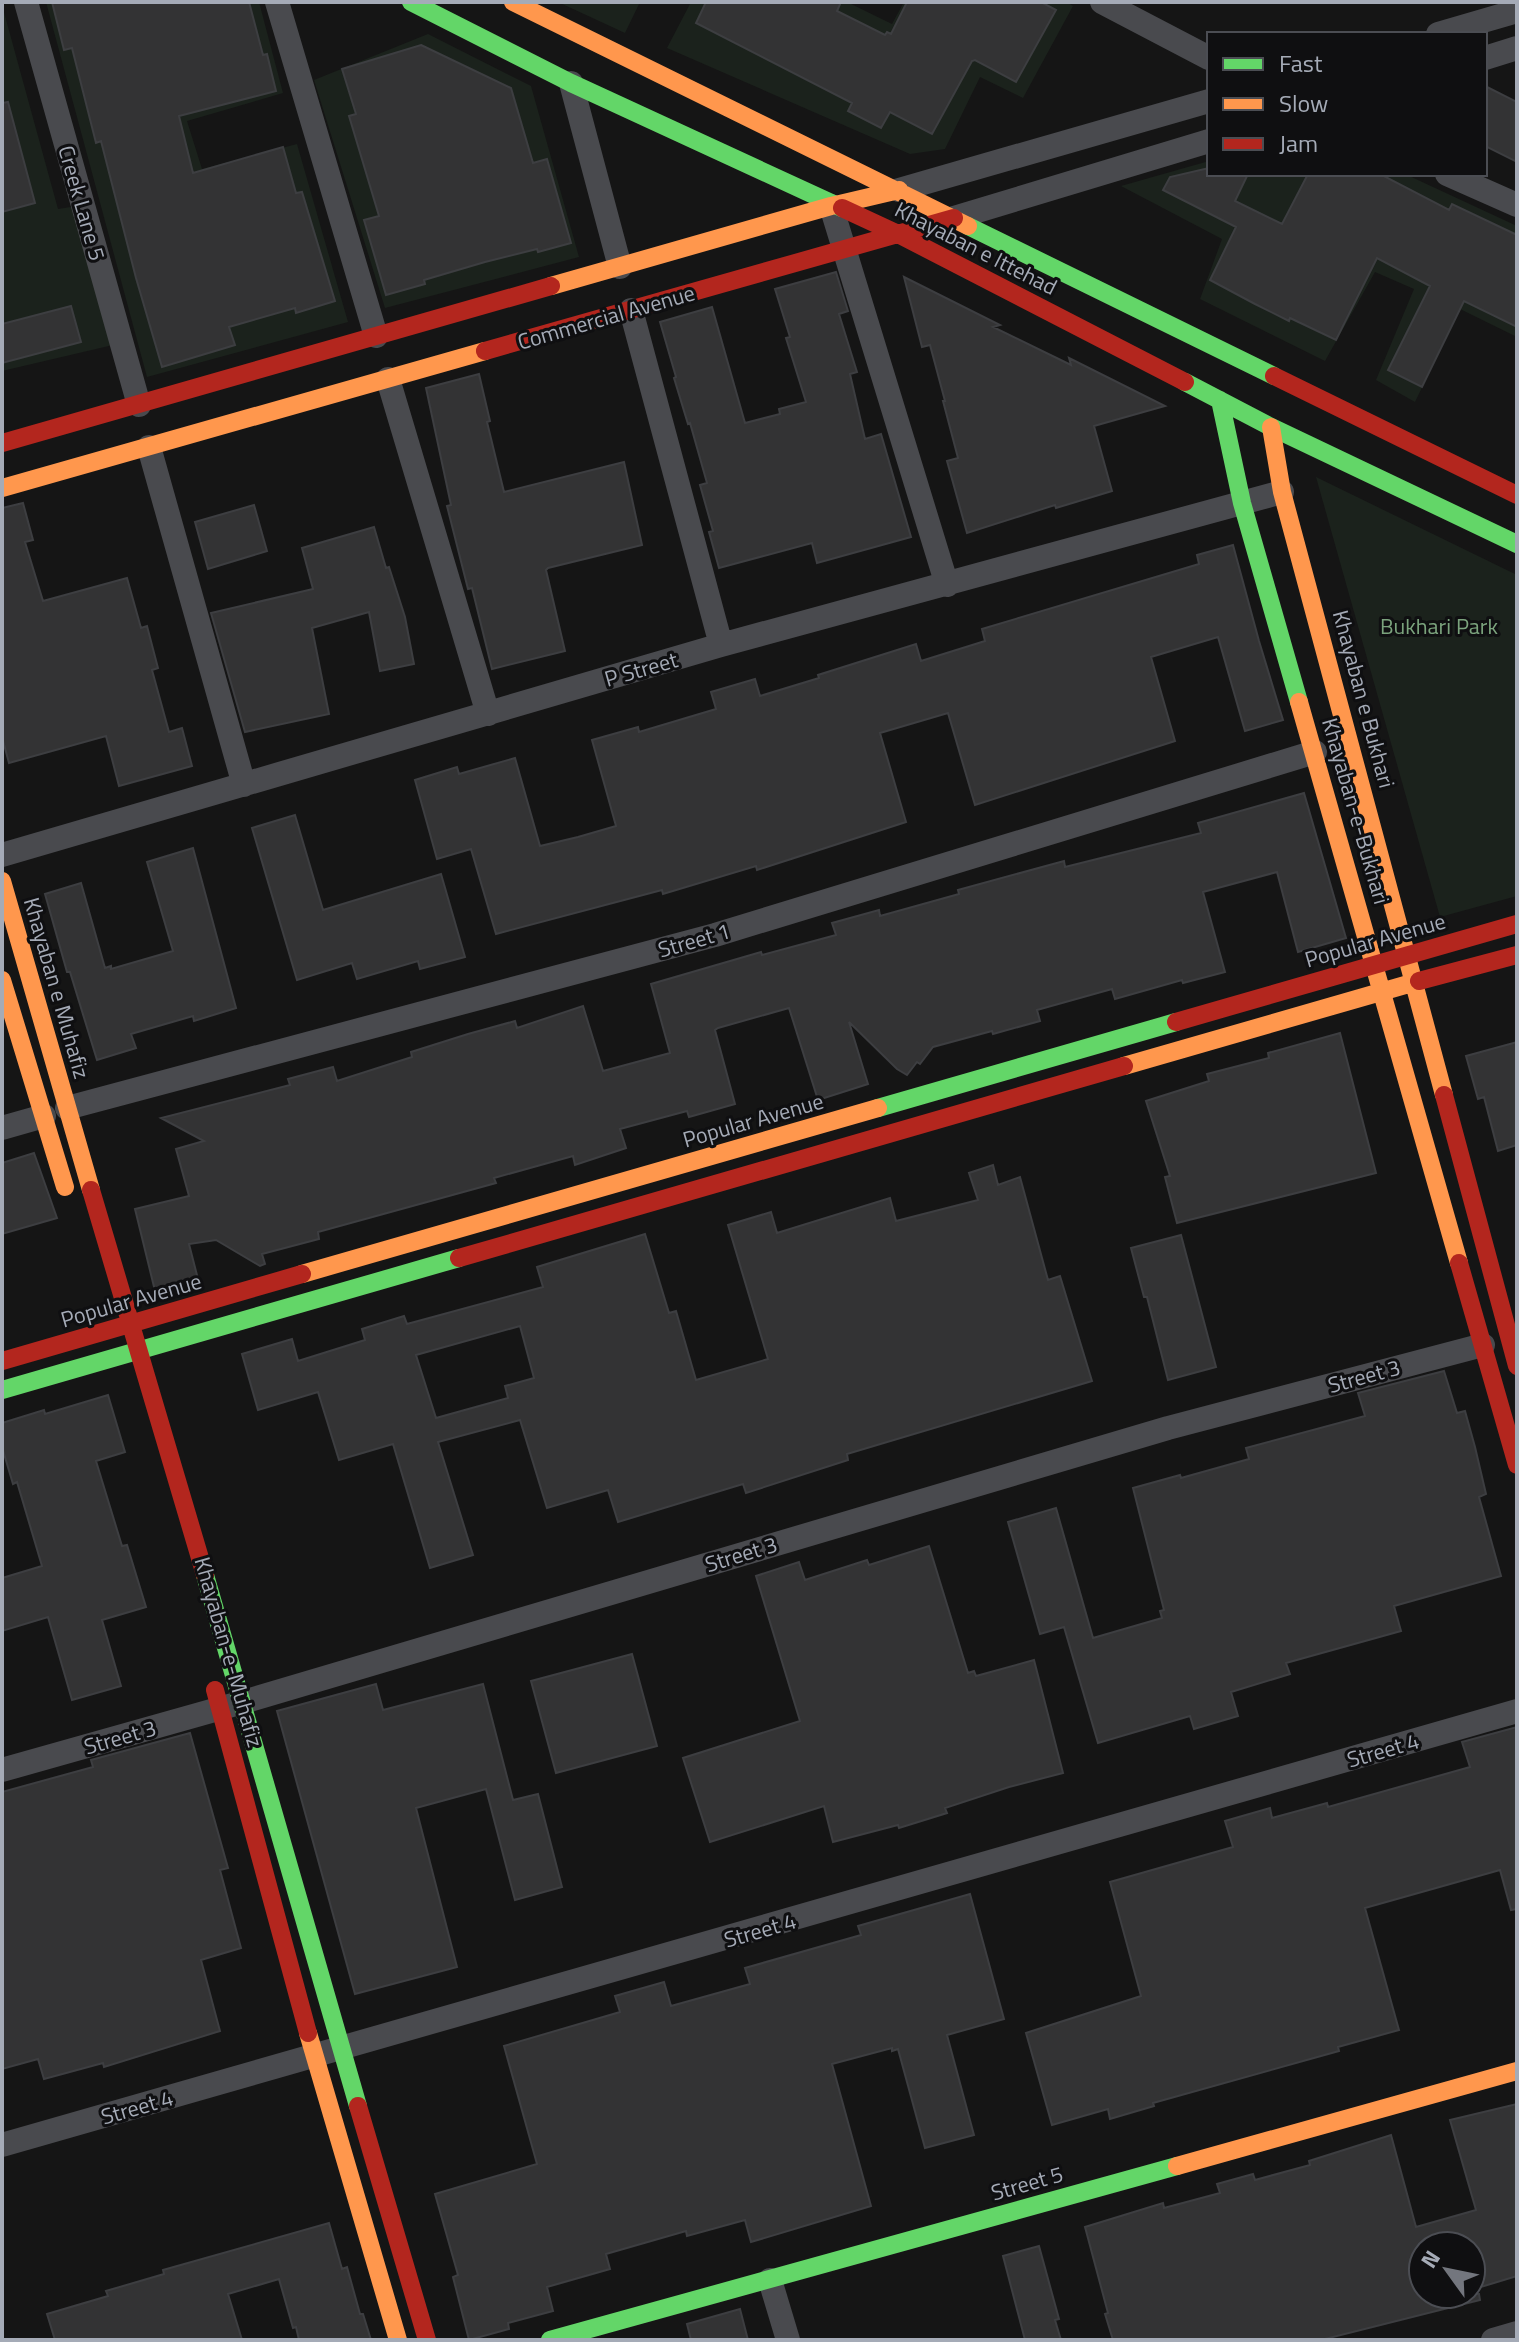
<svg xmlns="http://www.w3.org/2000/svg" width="1519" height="2342" viewBox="0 0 1519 2342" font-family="'Titillium Web',sans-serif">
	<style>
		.green { fill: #1b221c }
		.building { fill: #333334; stroke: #3d3e41; stroke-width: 2; fill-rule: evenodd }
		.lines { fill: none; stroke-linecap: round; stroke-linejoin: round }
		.street { stroke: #494a4e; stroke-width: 24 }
		.fast { stroke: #63d668; stroke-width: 18 }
		.slow { stroke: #ff974d; stroke-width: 18 }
		.jam { stroke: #b3261e; stroke-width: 18 }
		.labels { text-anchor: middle; stroke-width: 6; stroke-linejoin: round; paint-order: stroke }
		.street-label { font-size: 22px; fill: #a5abb7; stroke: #0f0f11 }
		.park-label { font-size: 22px; fill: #7ba37d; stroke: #0f0f11 }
	</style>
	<rect width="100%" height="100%" fill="#151515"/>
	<path class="green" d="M 46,2 L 259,2 L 283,93 L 187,121 L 202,169 L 297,144 L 348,322 L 147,377 Z
		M 558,2 L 640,2 L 625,33 Z
		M 691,2 L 847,2 L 892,24 L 904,2 L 1066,2 L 1073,6 L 1023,98 L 980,77 L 945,149 L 910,154 L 667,48 Z
		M 2,5 L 58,209 L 83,205 L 113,345 L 2,371 Z
		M 428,34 L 531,86 L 579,257 L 385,308 L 314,80 Z
		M 1209,161 L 1209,174 L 1405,174 L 1517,226 L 1517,337 L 1460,309 L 1415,402 L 1376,380 L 1414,289 L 1375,272 L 1325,361 L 1200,299 L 1222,239 L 1121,186 Z
		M 1316,477 L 1517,575 L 1517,896 L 1440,917 Z"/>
	<path class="building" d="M 52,2 L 249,2 L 263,55 L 267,54 L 276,91 L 179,116 L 193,173 L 283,147 L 296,193 L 302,192 L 335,301 L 296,313 L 295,308 L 229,327 L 235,345 L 162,367 L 136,278 L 101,141 L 96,143 L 72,48 L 64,50 Z
		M 706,2 L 841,2 L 837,11 L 885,35 L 887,32 L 891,34 L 907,2 L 1041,2 L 1056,10 L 1016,82 L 975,60 L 972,61 L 932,134 L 890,112 L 881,128 L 848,111 L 852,103 L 696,23 Z
		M 421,45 L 511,88 L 533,163 L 547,159 L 571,243 L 538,252 L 537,249 L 485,262 L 424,280 L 425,284 L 386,295 L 364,220 L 379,216 L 349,116 L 356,114 L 342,69 Z
		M 1485,86 L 1517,102 L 1517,162 L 1485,146 Z
		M 8,102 L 35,203 L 2,212 L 2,103 Z
		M 1209,168 L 1209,174 L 1248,174 L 1235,201 L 1282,224 L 1308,174 L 1380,174 L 1449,210 L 1452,204 L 1517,235 L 1517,327 L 1464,301 L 1422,387 L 1388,370 L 1430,286 L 1377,258 L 1336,340 L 1290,318 L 1289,321 L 1255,304 L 1210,280 L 1236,227 L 1163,190 L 1170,177 Z
		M 836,272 L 848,311 L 839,314 L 857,372 L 850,374 L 865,439 L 881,434 L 911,537 L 817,563 L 812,543 L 719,568 L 709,532 L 713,531 L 700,485 L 707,483 L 690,423 L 688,424 L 674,378 L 676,377 L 660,322 L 712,307 L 745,423 L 780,414 L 779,409 L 806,402 L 786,338 L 790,337 L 775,289 Z
		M 904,277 L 1000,325 L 993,327 L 1071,365 L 1069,358 L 1165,406 L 1094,426 L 1112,491 L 1056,508 L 1055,505 L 967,533 L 947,461 L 958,458 L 943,401 L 945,401 L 930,345 L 922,347 Z
		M 71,306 L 81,342 L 2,363 L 2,324 Z
		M 479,374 L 490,421 L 487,422 L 504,492 L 624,462 L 642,545 L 548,568 L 546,570 L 565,651 L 492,669 L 472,588 L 468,589 L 447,506 L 451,505 L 426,388 Z
		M 23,503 L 33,540 L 25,542 L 43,601 L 127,578 L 141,628 L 147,626 L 158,668 L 152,670 L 169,732 L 182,728 L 192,766 L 119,786 L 106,736 L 9,763 L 2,737 L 2,508 Z
		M 254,505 L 267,551 L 208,569 L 195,522 Z
		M 374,527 L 386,568 L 389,567 L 405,617 L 414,664 L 380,671 L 369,612 L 312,628 L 329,714 L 245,732 L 211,613 L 313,589 L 302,548 Z
		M 1233,545 L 1259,641 L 1283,720 L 1245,731 L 1218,637 L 1151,657 L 1175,741 L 975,805 L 948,713 L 880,733 L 906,822 L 757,870 L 756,866 L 663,894 L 662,890 L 496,934 L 471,849 L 437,859 L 415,780 L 457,767 L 459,774 L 515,758 L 540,846 L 578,837 L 616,826 L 592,740 L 638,727 L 639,732 L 716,709 L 711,692 L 755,679 L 760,696 L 819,678 L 818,675 L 916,644 L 921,661 L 985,641 L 982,629 L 1199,564 L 1197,555 Z
		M 1304,793 L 1346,938 L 1298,952 L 1277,872 L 1203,892 L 1225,972 L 1183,983 L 1182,980 L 1115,999 L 1112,989 L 1037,1010 L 1040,1021 L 993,1034 L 992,1031 L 933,1047 L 920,1064 L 917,1062 L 907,1075 L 897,1069 L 849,1022 L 868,1084 L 818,1100 L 789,1008 L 718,1028 L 715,1030 L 735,1104 L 689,1117 L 687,1111 L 620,1129 L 626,1148 L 575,1165 L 573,1156 L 494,1178 L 496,1183 L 318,1232 L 319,1239 L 262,1254 L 265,1264 L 260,1266 L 216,1240 L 189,1244 L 199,1283 L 156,1295 L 135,1209 L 189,1196 L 176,1149 L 204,1141 L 161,1118 L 290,1085 L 288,1079 L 333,1067 L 337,1081 L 412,1057 L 411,1052 L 468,1034 L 515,1021 L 517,1028 L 583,1006 L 603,1071 L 670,1053 L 651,984 L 761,952 L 762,955 L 836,935 L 832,923 L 879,910 L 880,916 L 959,894 L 958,890 L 1064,861 L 1065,867 L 1201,833 L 1198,823 Z
		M 295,815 L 323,910 L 441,874 L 465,957 L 420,969 L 418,961 L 357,979 L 352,963 L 297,980 L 252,828 Z
		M 193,848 L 236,1008 L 194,1021 L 193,1016 L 131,1034 L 136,1048 L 97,1060 L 70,972 L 67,972 L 45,894 L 81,883 L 105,968 L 111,966 L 111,969 L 173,951 L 147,862 Z
		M 1340,1033 L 1376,1173 L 1177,1223 L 1165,1177 L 1170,1176 L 1146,1101 L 1209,1081 L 1207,1074 L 1269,1058 L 1268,1053 Z
		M 1517,1042 L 1517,1145 L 1498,1151 L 1484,1097 L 1478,1099 L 1466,1056 Z
		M 34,1153 L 57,1218 L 2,1234 L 2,1163 Z
		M 993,1165 L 998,1185 L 1020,1177 L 1048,1280 L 1060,1276 L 1092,1381 L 847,1454 L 848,1460 L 746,1493 L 743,1484 L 618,1522 L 608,1490 L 547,1508 L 520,1420 L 438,1442 L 473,1555 L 430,1568 L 393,1444 L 339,1460 L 318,1392 L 258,1410 L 242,1354 L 292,1339 L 298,1361 L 365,1340 L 362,1329 L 404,1316 L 407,1324 L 543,1287 L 537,1267 L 645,1234 L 669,1313 L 676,1311 L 696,1380 L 768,1359 L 728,1225 L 771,1212 L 777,1233 L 890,1198 L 896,1221 L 978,1200 L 969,1173 ZM 520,1326 L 534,1378 L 505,1386 L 508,1398 L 436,1418 L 416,1355 Z
		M 1181,1235 L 1216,1367 L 1168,1380 L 1147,1297 L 1144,1297 L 1131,1248 Z
		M 1444,1371 L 1457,1413 L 1465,1411 L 1475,1447 L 1486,1494 L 1479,1497 L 1501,1576 L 1394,1606 L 1401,1631 L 1286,1663 L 1290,1674 L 1231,1692 L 1238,1716 L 1194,1729 L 1190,1716 L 1098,1743 L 1064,1627 L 1040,1634 L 1008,1522 L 1056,1508 L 1093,1638 L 1162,1618 L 1160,1611 L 1164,1610 L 1133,1488 L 1180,1475 L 1181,1478 L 1249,1459 L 1246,1448 L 1365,1416 L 1358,1393 Z
		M 108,1395 L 125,1452 L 96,1461 L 122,1546 L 127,1545 L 146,1607 L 102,1620 L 121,1686 L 72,1700 L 48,1617 L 2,1631 L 2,1578 L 42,1566 L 17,1482 L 13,1484 L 2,1447 L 2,1423 L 44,1410 L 45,1414 Z
		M 929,1546 L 968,1673 L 974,1671 L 976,1676 L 1034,1660 L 1063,1773 L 1009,1787 L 945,1808 L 947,1813 L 899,1828 L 898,1825 L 833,1842 L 824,1806 L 710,1842 L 683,1758 L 800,1721 L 756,1576 L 799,1562 L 805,1580 L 867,1560 L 869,1565 Z
		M 632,1654 L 657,1746 L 556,1773 L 531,1681 Z
		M 376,1684 L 383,1710 L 483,1684 L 513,1800 L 538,1794 L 562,1887 L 515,1900 L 486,1789 L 416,1808 L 457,1967 L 355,1994 L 277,1711 Z
		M 1517,1727 L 1517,1909 L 1511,1910 L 1500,1870 L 1365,1908 L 1399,2030 L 1338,2047 L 1339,2051 L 1153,2103 L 1154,2106 L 1110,2119 L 1108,2109 L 1052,2125 L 1026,2033 L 1141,1996 L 1110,1882 L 1233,1847 L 1225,1821 L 1270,1808 L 1272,1818 L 1327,1803 L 1328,1807 L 1470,1767 L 1462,1742 Z
		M 190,1733 L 228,1868 L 220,1870 L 241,1948 L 201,1960 L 220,2031 L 104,2067 L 103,2063 L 44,2079 L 38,2059 L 2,2069 L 2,1792 L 93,1767 L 91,1760 Z
		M 970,1894 L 1004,2019 L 947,2035 L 974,2135 L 925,2148 L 898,2049 L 892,2051 L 892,2048 L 832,2064 L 871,2206 L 751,2242 L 745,2220 L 687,2236 L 686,2231 L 606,2254 L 610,2269 L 547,2287 L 553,2311 L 508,2323 L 509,2329 L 469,2340 L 453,2277 L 458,2275 L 435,2194 L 537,2164 L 504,2046 L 620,2012 L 615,1996 L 664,1982 L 671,2006 L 750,1984 L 745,1968 L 861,1935 L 858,1926 Z
		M 1517,2104 L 1517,2276 L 1471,2290 L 1471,2246 L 1423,2246 L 1423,2294 L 1479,2294 L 1480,2300 L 1321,2340 L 1113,2340 L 1105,2314 L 1108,2313 L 1085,2227 L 1163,2203 L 1164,2208 L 1220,2193 L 1217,2184 L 1253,2174 L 1255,2180 L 1310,2165 L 1309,2161 L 1391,2135 L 1416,2227 L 1476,2210 L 1450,2120 Z
		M 329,2223 L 342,2269 L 347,2267 L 360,2314 L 363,2314 L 371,2340 L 299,2340 L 296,2327 L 293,2328 L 279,2279 L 228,2294 L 242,2340 L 55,2340 L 47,2314 L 108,2296 L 106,2291 L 164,2274 L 163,2270 Z
		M 1039,2246 L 1059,2319 L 1055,2320 L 1061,2340 L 1025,2340 L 1003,2256 Z
		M 740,2309 L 748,2340 L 691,2340 L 687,2324 Z"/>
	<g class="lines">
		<path class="street" d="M 26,2 L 139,405
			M 277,2 L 376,336
			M 1102,2 L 1209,58
			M 1438,34 L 1517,11
			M 1485,58 L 1517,48
			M 571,83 L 620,267
			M 1447,174 L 1517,205
			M 899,190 L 1209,101
			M 831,206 L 947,585
			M 954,218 L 1209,141
			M 631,310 L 721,645
			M 388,379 L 488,714
			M 149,447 L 244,785
			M 2,855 L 721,645 L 1282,492
			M 67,1108 L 715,935 L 1315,752
			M 2,1128 L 44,1116
			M 2,1770 L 243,1702 L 1168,1428 L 1483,1345
			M 2,2145 L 1517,1711
			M 770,2280 L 788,2340
			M 1493,2340 L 1517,2333"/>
		<path class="fast" d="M 411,2 L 571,83 L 842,208
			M 968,226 L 1274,376
			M 1185,382 L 1271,427 L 1517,544
			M 1220,400 L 1242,503 L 1299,702
			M 878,1108 L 1176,1022
			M 2,1390 L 459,1258
			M 205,1575 L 358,2106
			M 550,2340 L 1177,2166"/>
		<path class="slow" d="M 513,2 L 968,226
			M 551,286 L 831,206 L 899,190
			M 1271,427 L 1282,492 L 1444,1095
			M 2,488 L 485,351
			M 1299,702 L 1459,1263
			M 2,881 L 91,1190
			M 2,980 L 65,1187
			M 1124,1066 L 1419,981
			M 302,1274 L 878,1108
			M 308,2033 L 398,2340
			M 1177,2166 L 1517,2071"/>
		<path class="jam" d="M 842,208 L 898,234 L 1185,382
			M 485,351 L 954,218
			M 1274,376 L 1517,495
			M 2,443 L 551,286
			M 1419,981 L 1517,955
			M 1176,1022 L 1517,924
			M 1444,1095 L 1517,1366
			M 91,1190 L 205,1575
			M 459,1258 L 1124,1066
			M 1459,1263 L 1517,1465
			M 2,1361 L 302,1274
			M 215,1690 L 308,2033
			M 358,2106 L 427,2340"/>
	</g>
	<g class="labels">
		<g class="street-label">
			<text transform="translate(82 203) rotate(74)" y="8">Creek Lane 5</text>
			<text transform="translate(976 248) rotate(27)" y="8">Khayaban e Ittehad</text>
			<text transform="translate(606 317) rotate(-16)" y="8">Commercial Avenue</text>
			<text transform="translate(641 669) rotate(-16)" y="8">P Street</text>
			<text transform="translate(1364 699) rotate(75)" y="8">Khayaban e Bukhari</text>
			<text transform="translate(1356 811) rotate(74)" y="8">Khayaban-e-Bukhari</text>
			<text transform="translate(694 940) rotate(-16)" y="8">Street 1</text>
			<text transform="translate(1375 940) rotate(-16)" y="8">Popular Avenue</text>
			<text transform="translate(57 988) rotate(74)" y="8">Khayaban e Muhafiz</text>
			<text transform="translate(753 1120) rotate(-16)" y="8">Popular Avenue</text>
			<text transform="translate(131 1300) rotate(-16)" y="8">Popular Avenue</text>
			<text transform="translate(1364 1376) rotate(-15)" y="8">Street 3</text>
			<text transform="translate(741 1554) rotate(-17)" y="8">Street 3</text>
			<text transform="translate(229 1652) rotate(74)" y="8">Khayaban-e-Muhafiz</text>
			<text transform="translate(120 1737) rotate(-16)" y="8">Street 3</text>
			<text transform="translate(1383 1750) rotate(-16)" y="8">Street 4</text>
			<text transform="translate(760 1930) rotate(-16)" y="8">Street 4</text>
			<text transform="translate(137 2107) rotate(-16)" y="8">Street 4</text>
			<text transform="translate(1027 2183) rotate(-16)" y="8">Street 5</text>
		</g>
		<g class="park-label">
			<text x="1439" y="634">Bukhari Park</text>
		</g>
	</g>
	<rect width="1519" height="2342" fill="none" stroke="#a5abb7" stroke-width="8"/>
	<rect x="1207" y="32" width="280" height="144" fill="#0f0f11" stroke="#4b4d53" stroke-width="2"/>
	<rect x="1223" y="58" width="40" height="12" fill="#63d668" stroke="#4b4d53" stroke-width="2"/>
	<text x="1279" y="72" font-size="24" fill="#a5abb7">Fast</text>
	<rect x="1223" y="98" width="40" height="12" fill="#ff974d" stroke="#4b4d53" stroke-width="2"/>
	<text x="1279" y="112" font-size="24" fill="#a5abb7">Slow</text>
	<rect x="1223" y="138" width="40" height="12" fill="#b3261e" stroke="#4b4d53" stroke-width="2"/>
	<text x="1279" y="152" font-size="24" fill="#a5abb7">Jam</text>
	<g transform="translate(1447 2270) rotate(303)"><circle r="38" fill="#0f0f11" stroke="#4b4d53" stroke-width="2"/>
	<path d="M0-6L14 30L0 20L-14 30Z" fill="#73767e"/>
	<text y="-12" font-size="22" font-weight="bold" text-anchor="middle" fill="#a5abb7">N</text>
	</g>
</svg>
